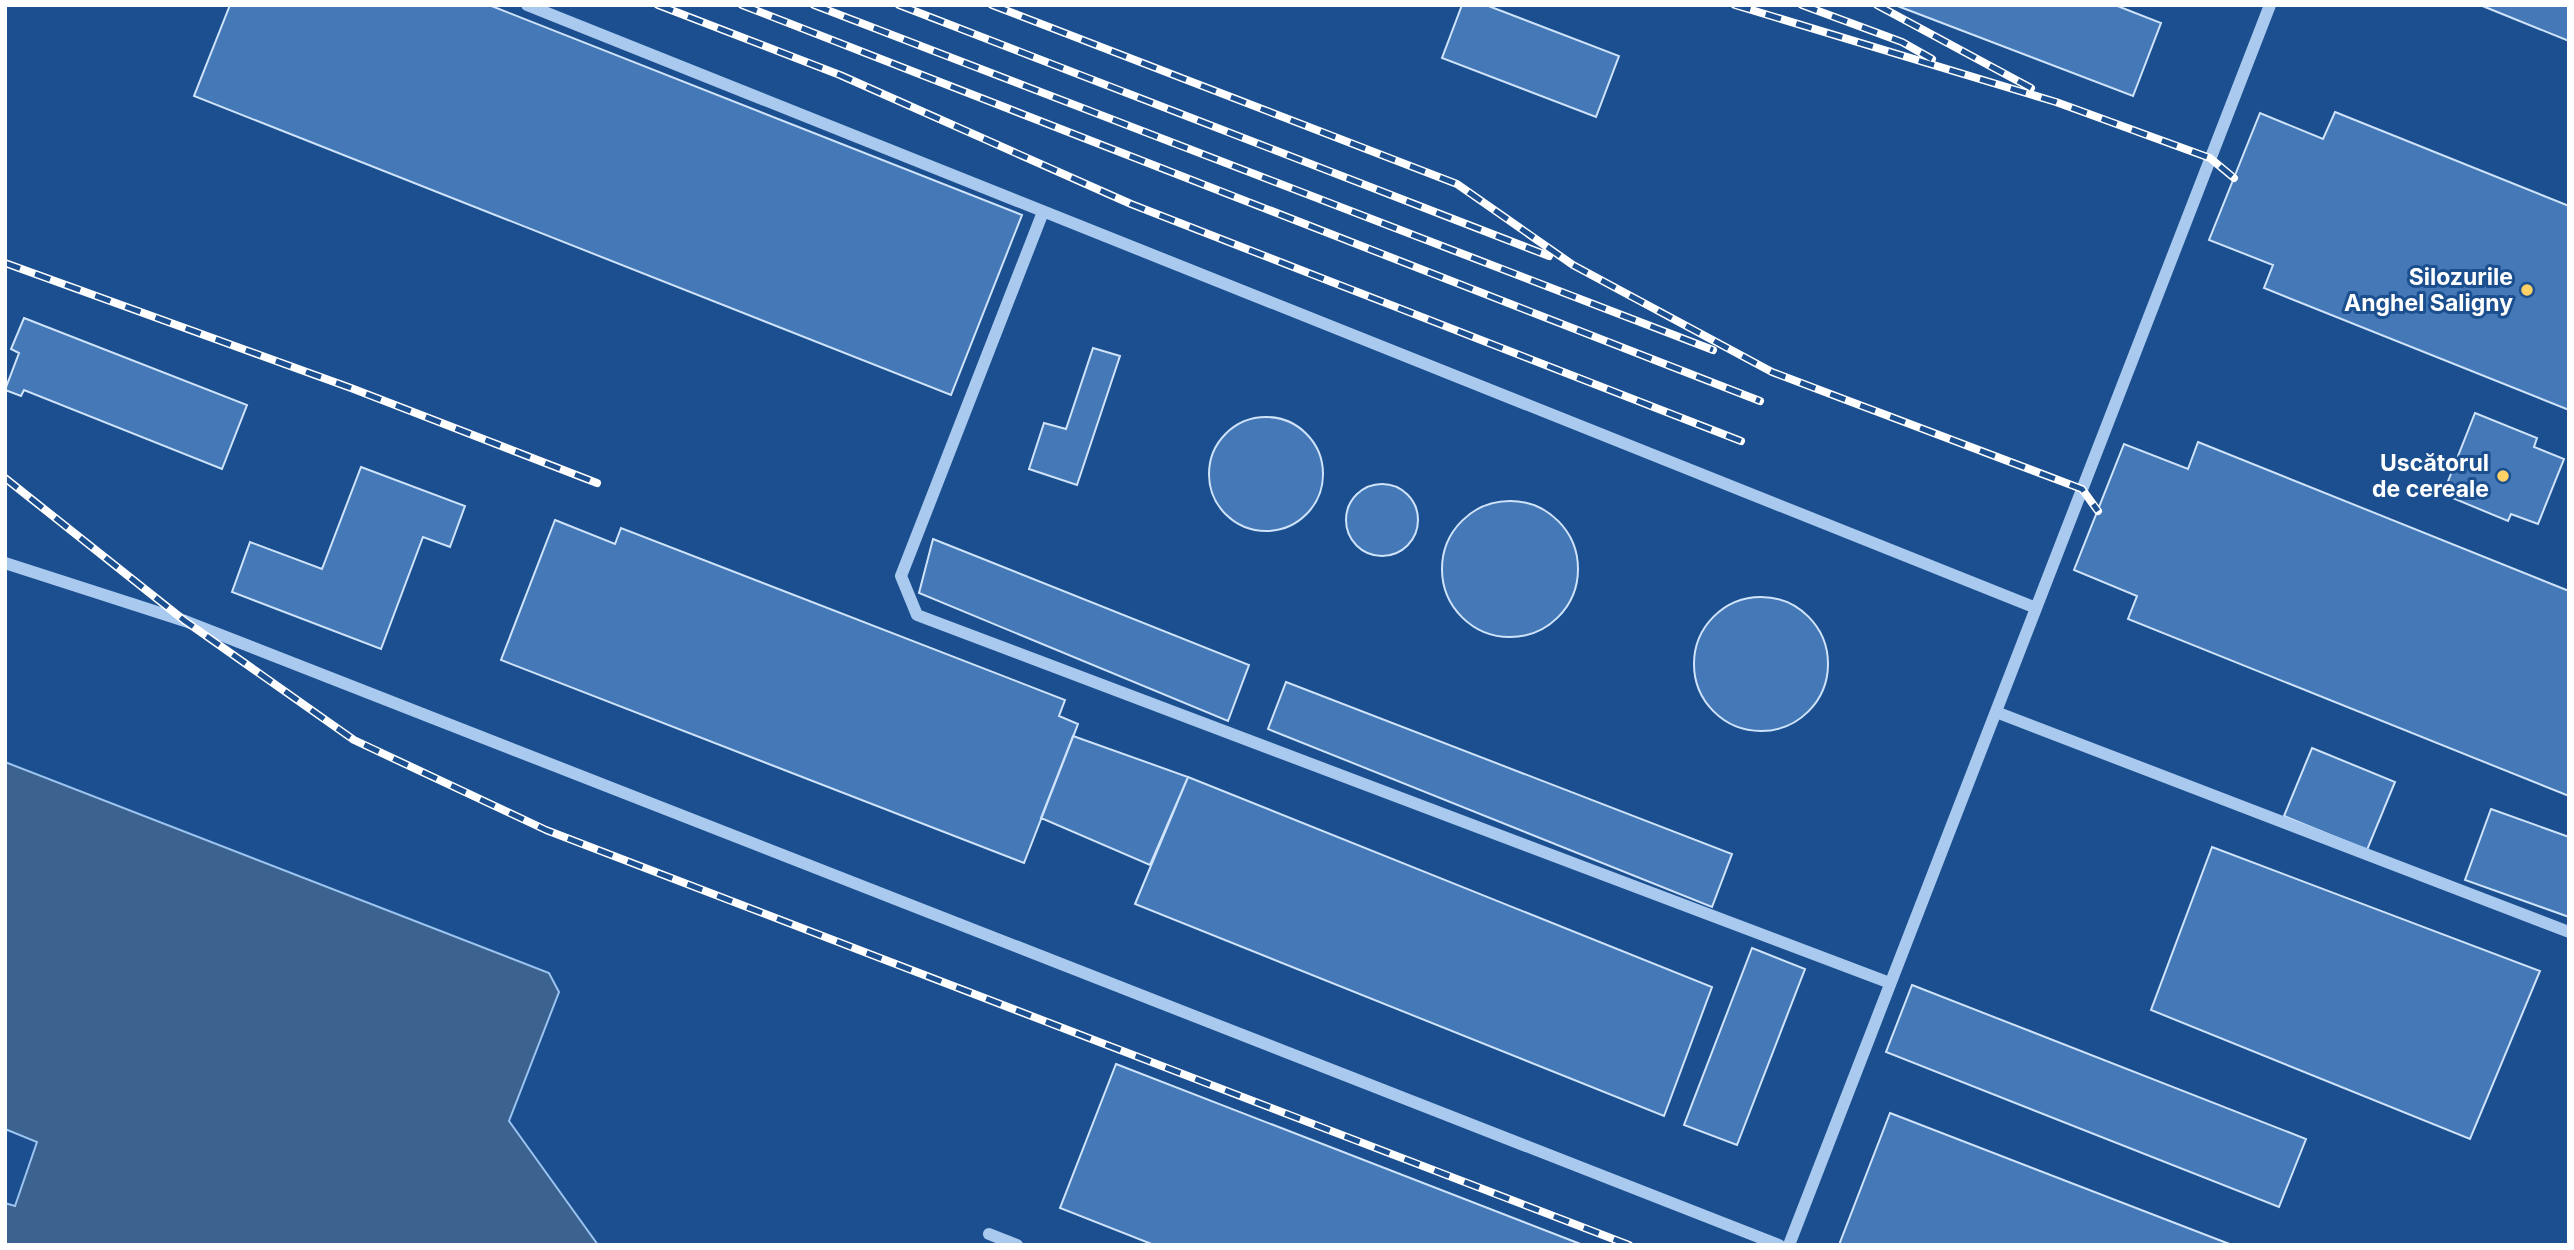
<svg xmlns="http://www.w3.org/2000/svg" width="2574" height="1250" viewBox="0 0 2574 1250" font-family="Inter,sans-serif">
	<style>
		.water { fill: #3c6290; stroke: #9cc4f0; stroke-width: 2 }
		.building { fill: #4478b7; stroke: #cfe3fa; stroke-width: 2 }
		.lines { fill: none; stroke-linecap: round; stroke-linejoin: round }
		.minor { stroke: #a9c9ee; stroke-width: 12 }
		.rail-casing { stroke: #fff; stroke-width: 8 }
		.rail { stroke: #1b4f8f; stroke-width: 5; stroke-dasharray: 16; stroke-linecap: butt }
		.poi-dot { fill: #ffd166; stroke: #1b4f8f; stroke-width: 2.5 }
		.labels { text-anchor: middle; stroke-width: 6; stroke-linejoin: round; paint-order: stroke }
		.poi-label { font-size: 23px; font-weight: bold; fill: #fff; stroke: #1b4f8f; text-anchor: end }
	</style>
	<rect width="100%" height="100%" fill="#1b4f8f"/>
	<path class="water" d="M 5,762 L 549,973 L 559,992 L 509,1121 L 598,1245 L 5,1245 L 5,1203 L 15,1206 L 37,1142 L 5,1129 Z"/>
	<path class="building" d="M 230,5 L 489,5 L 1022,215 L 951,395 L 194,96 Z
		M 1462,5 L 1486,5 L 1619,56 L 1596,117 L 1442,58 Z
		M 1895,5 L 2115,5 L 2161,23 L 2133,96 Z
		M 2480,5 L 2569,5 L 2569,41 Z
		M 2335,112 L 2569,206 L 2569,410 L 2264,288 L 2273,265 L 2209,240 L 2260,113 L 2323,139 Z
		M 24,318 L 247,405 L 222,469 L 24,390 L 21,396 L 5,390 L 19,353 L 11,349 Z
		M 1093,348 L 1120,356 L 1077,485 L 1029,469 L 1044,423 L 1066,429 Z
		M 2475,413 L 2537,438 L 2534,447 L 2564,459 L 2538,524 L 2511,514 L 2508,521 L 2443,494 Z
		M1209 474a57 57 0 1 1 114 0a57 57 0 1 1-114 0Z
		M 2198,442 L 2569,591 L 2569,796 L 2128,619 L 2137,596 L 2074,570 L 2124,444 L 2188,469 Z
		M 361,467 L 465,506 L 450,547 L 423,537 L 381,649 L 232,592 L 250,542 L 322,569 Z
		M1346 520a36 36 0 1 1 72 0a36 36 0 1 1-72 0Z
		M1442 569a68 68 0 1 1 136 0a68 68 0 1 1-136 0Z
		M 555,520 L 615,544 L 621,528 L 1065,700 L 1059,716 L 1078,724 L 1024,863 L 501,660 Z
		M 933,539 L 1249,665 L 1228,721 L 919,593 Z
		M1694 664a67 67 0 1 1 134 0a67 67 0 1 1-134 0Z
		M 1286,682 L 1732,854 L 1712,907 L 1268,729 Z
		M 1073,736 L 1188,777 L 1150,865 L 1041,818 Z
		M 2312,748 L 2395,782 L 2367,850 L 2284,816 Z
		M 1188,777 L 1712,987 L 1664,1116 L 1135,904 Z
		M 2491,809 L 2569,837 L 2569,917 L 2465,880 Z
		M 2212,847 L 2540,971 L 2470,1139 L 2151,1010 Z
		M 1752,948 L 1805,969 L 1737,1145 L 1684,1125 Z
		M 1912,985 L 2306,1139 L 2279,1207 L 1886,1052 Z
		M 1116,1064 L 1583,1245 L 1154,1245 L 1060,1208 Z
		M 1890,1113 L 2232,1245 L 1839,1245 Z"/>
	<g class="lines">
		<path class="minor" d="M 527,5 L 2036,608
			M 1043,212 L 901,576 L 917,615 L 1890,983
			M 5,563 L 185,621 L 1779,1245
			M 1996,712 L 2569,932
			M 989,1234 L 1017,1245
			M 1789,1245 L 2270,5"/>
		<g class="rail-casing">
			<path id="rail" d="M 658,5 L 840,75 L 1131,204 L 1741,441
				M 742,5 L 1760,401
				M 814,5 L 1713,350
				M 899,5 L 1549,256
				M 992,5 L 1457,184 L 1573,265 L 1772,372 L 2082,489 L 2098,511
				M 1735,5 L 2056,102 L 2210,158 L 2234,178
				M 1802,5 L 1902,42 L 1932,59
				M 1877,5 L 2031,88
				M 5,263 L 351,388 L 597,483
				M 5,478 L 185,621 L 354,740 L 546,830 L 1629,1245"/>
		</g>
		<use href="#rail" class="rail"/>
	</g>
	<g class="poi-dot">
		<circle cx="2527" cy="290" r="7"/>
		<circle cx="2503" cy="476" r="7"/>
	</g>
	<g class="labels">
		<g class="poi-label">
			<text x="2513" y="285">Silozurile<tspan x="2513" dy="26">Anghel Saligny</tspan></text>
			<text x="2489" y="471">Uscătorul<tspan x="2489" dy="26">de cereale</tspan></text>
		</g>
	</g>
	<rect width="2574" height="1250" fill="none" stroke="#ffffff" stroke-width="14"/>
</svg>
